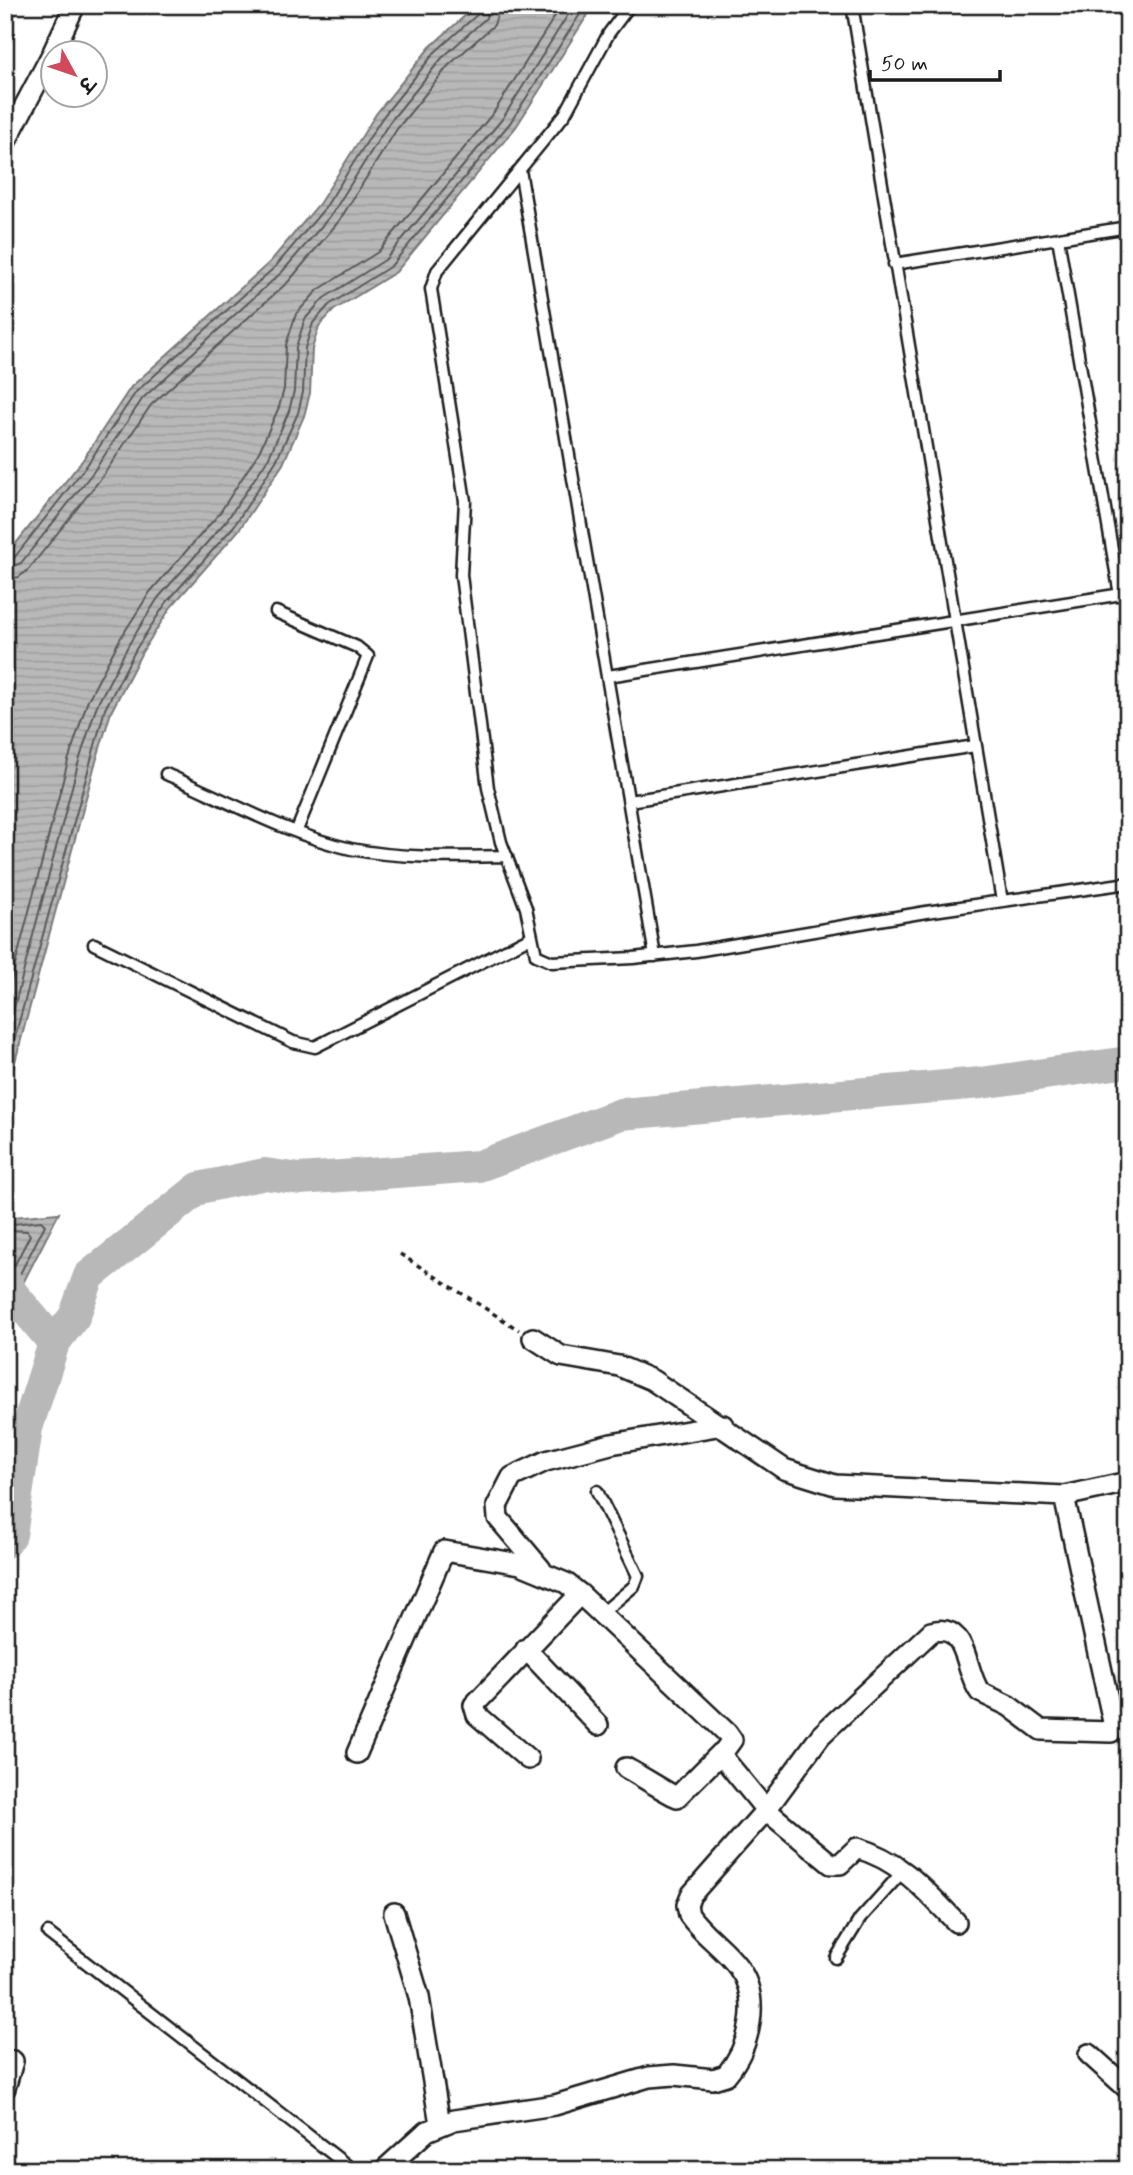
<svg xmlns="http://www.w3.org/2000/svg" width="1133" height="2175" viewBox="0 0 1133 2175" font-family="Mynerve,'Playpen Sans Deva',sans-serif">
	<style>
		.water { fill: url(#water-rules); stroke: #7a7a7a; stroke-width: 2 }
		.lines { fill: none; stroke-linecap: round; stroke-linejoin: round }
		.shore { stroke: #5a5a5a; stroke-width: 2 }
		.river { stroke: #b8b8b8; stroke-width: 32 }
		.service-casing { stroke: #1c1c1c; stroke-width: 15 }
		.minor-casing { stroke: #1c1c1c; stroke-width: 24 }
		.path { stroke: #1c1c1c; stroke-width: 3.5; stroke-dasharray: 5 5; stroke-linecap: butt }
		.service { stroke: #fff; stroke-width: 10 }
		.minor { stroke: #fff; stroke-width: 19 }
	</style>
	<defs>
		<pattern id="water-rules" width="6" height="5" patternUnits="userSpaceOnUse" patternTransform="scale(1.75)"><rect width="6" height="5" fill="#b8b8b8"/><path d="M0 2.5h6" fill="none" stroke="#9e9e9e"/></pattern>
	</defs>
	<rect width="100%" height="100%" fill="#fff"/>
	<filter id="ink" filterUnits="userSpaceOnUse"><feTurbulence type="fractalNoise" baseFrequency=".0143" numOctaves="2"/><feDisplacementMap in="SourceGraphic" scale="14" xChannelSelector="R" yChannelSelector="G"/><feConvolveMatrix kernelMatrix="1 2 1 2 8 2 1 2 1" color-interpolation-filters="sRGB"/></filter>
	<g filter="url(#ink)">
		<path class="water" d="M 477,5 L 594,5 L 516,127 L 396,272 L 334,310 L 319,326 L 312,349 L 310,393 L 304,416 L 283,464 L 239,530 L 171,607 L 142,652 L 111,712 L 94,768 L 5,1099 L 5,557 L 82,461 L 131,387 L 270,262 L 319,204 L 376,114 L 430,47 Z
			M 5,1210 L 13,1217 L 59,1213 L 5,1318 Z"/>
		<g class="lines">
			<path class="shore" d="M 5,561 L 14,558 L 87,465 L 136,392 L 275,267 L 325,208 L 382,118 L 435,52 L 479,13 L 481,5
				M 5,569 L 21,563 L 94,471 L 143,398 L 282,272 L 332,214 L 389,123 L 442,58 L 486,18 L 489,5
				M 5,580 L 19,577 L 29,569 L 102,477 L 151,405 L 289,281 L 339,221 L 397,129 L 449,65 L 494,25 L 500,5
				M 5,1004 L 68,761 L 88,700 L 120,639 L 150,592 L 219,514 L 259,452 L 279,407 L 284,389 L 286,345 L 296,314 L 318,290 L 378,252 L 494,112 L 562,5
				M 5,1042 L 78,764 L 97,705 L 129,644 L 158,598 L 227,520 L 269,457 L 289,411 L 294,391 L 296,347 L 305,319 L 324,298 L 385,260 L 503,118 L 574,5
				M 5,1073 L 105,709 L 136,649 L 166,603 L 234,526 L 276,461 L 298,413 L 303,392 L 305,348 L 313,323 L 329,305 L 391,266 L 510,123 L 586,5
				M 5,1219 L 13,1224 L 41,1221 L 45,1225 L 5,1303
				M 5,1230 L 27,1231 L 30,1235 L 5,1284"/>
			<path class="river" d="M 5,1279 L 12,1293 L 54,1343
				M 5,1542 L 11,1535 L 27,1428 L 54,1343 L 74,1317 L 89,1276 L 199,1188 L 265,1174 L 300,1179 L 479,1166 L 621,1114 L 981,1083 L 1128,1062"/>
			<g class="service-casing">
				<path id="service" d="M 630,5 L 609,33 L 565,114 L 437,271 L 431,289 L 465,501 L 461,575 L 488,788 L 501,842 L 526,908 L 536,955 L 552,962 L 633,958 L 696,951 L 926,912 L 1128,883
					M 852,5 L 1002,901
					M 520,170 L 655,956
					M 1058,238 L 1120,595
					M 894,264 L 1128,227
					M 276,612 L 357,647 L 368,656 L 297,830
					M 608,676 L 1128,593
					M 166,774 C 223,799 292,836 351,849 C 402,859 455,857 507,856
					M 629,801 L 975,746
					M 94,944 L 293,1042 L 315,1047 L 531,937
					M 597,1491 L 638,1576 L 634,1586 L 602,1613
					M 48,1933 L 353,2170
					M 836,1958 L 860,1919 L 904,1870"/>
			</g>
			<g class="minor-casing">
				<path id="minor" d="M 53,52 L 75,5
					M 5,143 L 52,54
					M 533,1338 L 561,1356 L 619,1366 L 652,1380 L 784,1469 L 835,1485 L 1064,1496 L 1128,1482
					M 541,1569 L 498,1518 L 497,1506 L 512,1477 L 546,1461 L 611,1444 L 723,1425
					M 526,1649 L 598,1725
					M 357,1753 L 444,1551 L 520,1564 L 566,1583 L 580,1594 L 727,1733 L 732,1740 L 721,1755 L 766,1810 L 831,1864 L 840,1864 L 857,1848 C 900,1860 926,1891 956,1922
					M 528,1759 L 477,1715 L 474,1705 L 580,1594
					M 626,1768 C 636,1773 672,1796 677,1797 L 721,1753
					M 394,1913 L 419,1997 L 440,2124
					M 1089,2054 L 1128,2089
					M 5,2088 L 13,2061
					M 384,2170 L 427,2131 L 454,2120 L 555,2105 L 649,2077 L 674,2075 L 713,2079 L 726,2075 C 750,2047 762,1999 738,1967 C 724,1948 703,1935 689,1915 L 687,1905 L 691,1895 L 766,1810 L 821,1735 L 931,1632 C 969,1621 964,1672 980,1692 L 1009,1706 L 1041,1730 L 1111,1732 L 1113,1722 L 1064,1496"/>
			</g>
			<path class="path" d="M 400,1254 L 519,1330"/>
			<use href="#service" class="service"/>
			<use href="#minor" class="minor"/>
		</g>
	</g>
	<rect width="1133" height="2175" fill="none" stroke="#fff" stroke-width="28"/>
	<rect x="14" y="14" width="1105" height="2147" fill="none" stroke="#1c1c1c" stroke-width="2.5" filter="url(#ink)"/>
	<g transform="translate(74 74) rotate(130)"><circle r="33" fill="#ffffff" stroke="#a4a4a4" stroke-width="2"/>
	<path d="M0-5L12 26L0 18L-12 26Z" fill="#d1495b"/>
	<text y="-10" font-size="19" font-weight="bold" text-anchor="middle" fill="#1c1c1c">उ</text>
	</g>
	<path d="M870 70v10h130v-10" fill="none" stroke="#1c1c1c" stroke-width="3.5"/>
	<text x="881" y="70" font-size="21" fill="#1c1c1c" stroke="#ffffff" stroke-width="5" paint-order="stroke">50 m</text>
</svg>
